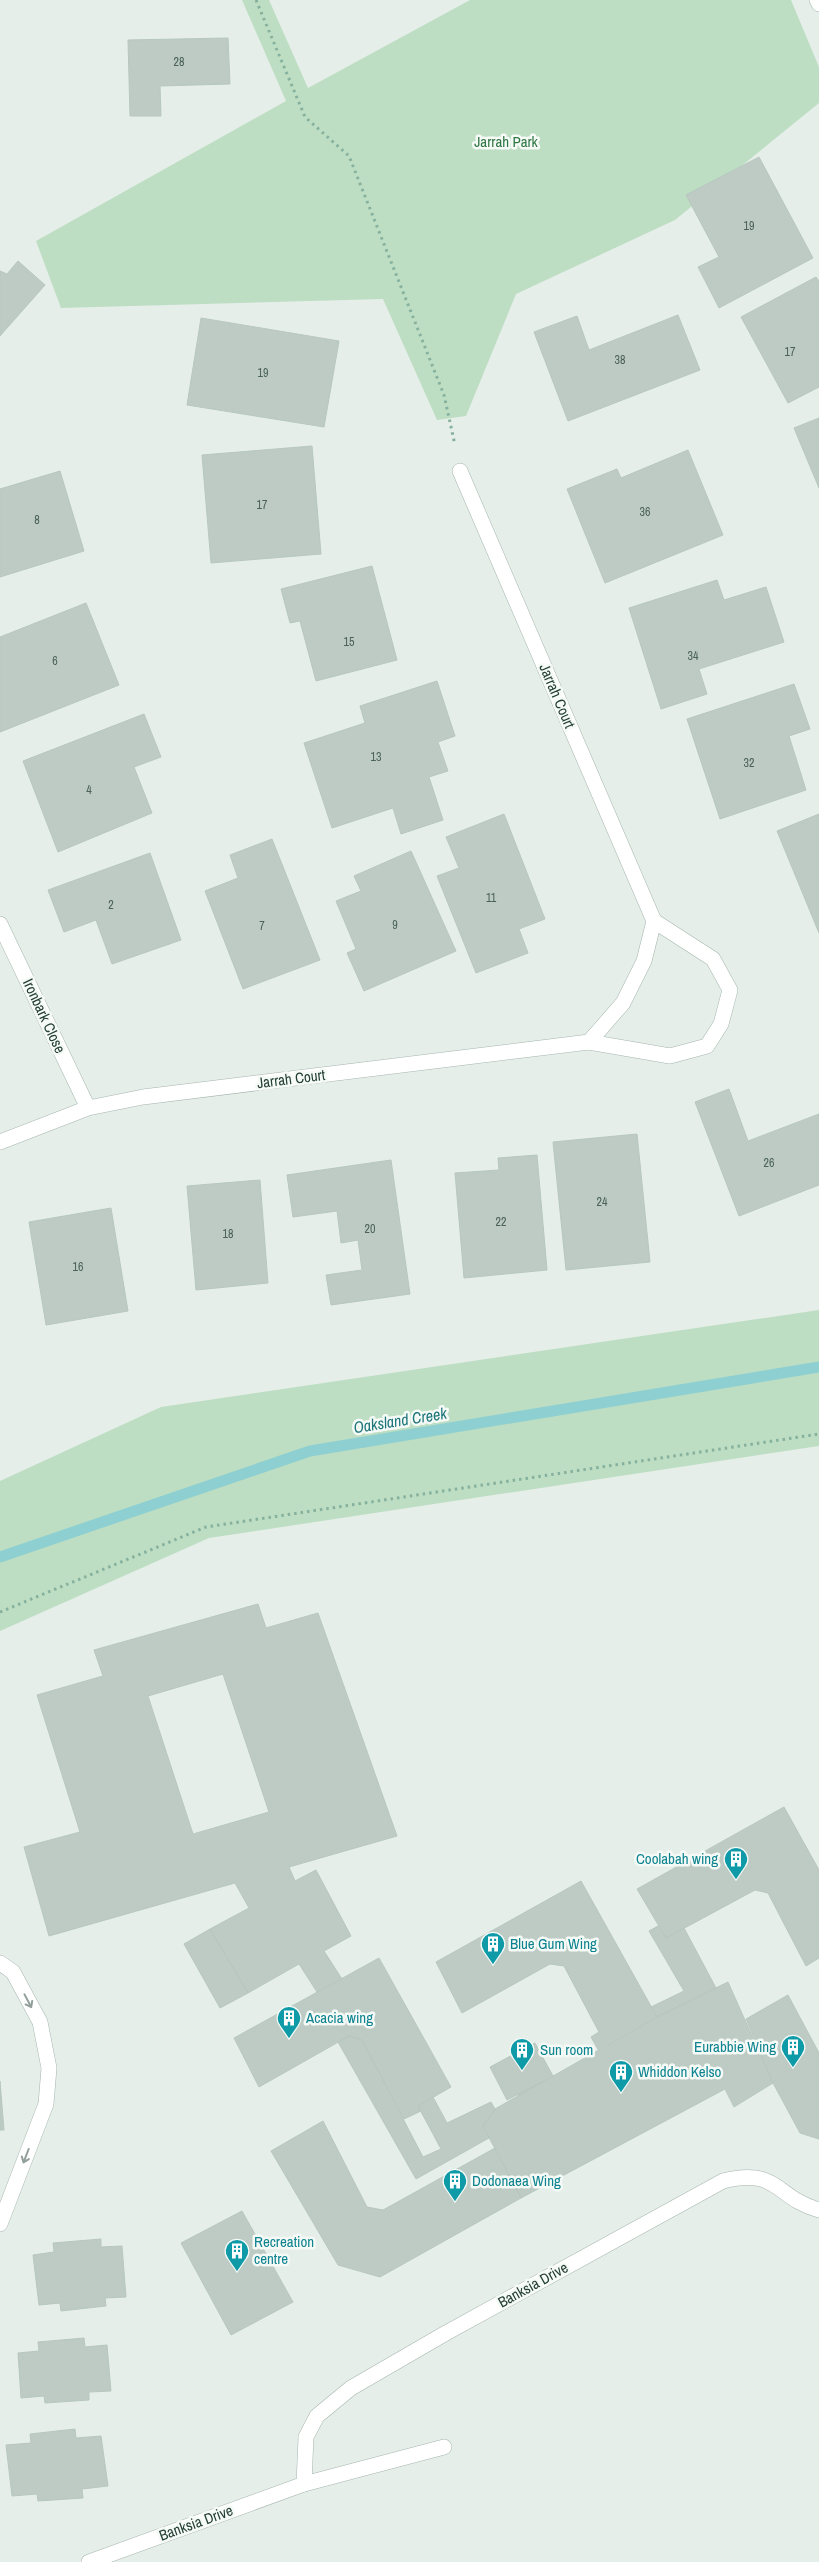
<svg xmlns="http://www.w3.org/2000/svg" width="819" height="2562" viewBox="0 0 819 2562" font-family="'Archivo Narrow',sans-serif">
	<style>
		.green { fill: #bedec3 }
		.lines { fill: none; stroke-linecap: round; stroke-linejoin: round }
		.stream { stroke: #8ecfd1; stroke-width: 11 }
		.building { fill: #bdcbc4; stroke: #b7c7bf; fill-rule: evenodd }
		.service-casing { stroke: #a7b6af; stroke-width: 16 }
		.minor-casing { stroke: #a7b6af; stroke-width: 16 }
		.path { stroke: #85b19e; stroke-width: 3; stroke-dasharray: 2.5 4; stroke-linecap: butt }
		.service { stroke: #fff; stroke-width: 15 }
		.minor { stroke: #fff; stroke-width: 15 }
		.oneway { stroke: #929f9a }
		.labels { text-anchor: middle; stroke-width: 5; stroke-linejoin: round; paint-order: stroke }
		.number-label { font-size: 12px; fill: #4a6259 }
		.park-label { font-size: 15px; fill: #2e7642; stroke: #f5faf7 }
		.street-label { font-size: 15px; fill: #243f35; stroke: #f5faf7 }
		.culture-label { font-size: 15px; fill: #0d838f; stroke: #f5faf7; text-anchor: start }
		.water-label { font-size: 16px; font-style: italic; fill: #1e767b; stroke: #f5faf7 }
	</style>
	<rect width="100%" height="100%" fill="#e5eee9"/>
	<path class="green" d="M 242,0 L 269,0 L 308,88 L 470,0 L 791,0 L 819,67 L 819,103 L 675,220 L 516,294 L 466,416 L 437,420 L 383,299 L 61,308 L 36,241 L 286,101 Z
		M 819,1310 L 819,1446 L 209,1538 L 0,1631 L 0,1481 L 161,1407 Z"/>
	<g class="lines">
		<path class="stream" d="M 0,1557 L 310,1451 L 819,1367"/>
	</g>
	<path class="building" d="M 228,38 L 230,84 L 160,86 L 161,116 L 130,116 L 128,40 Z
		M 759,157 L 813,258 L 719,308 L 698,267 L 719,257 L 686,195 Z
		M 18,261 L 45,285 L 0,336 L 0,271 L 7,274 Z
		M 816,277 L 819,281 L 819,387 L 788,403 L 741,317 Z
		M 678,315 L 700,370 L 568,421 L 534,332 L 577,316 L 589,350 Z
		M 201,318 L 339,341 L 324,427 L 187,405 Z
		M 819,418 L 819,488 L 794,428 Z
		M 312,446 L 321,554 L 211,563 L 202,455 Z
		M 688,450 L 723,535 L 605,583 L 567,489 L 617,469 L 621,478 Z
		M 60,471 L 84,551 L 0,577 L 0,489 Z
		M 372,566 L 397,660 L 316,681 L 300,621 L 290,623 L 281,589 Z
		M 717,580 L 724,600 L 766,587 L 784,642 L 699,669 L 707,694 L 661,709 L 629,608 Z
		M 86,603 L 119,685 L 0,732 L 0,637 Z
		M 437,681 L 455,736 L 438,742 L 448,771 L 429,777 L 443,820 L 401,834 L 393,808 L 332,828 L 304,743 L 365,723 L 360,706 Z
		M 794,684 L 810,729 L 789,736 L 806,790 L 720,819 L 687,719 Z
		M 144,714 L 161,757 L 134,767 L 152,813 L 58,852 L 23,761 Z
		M 504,814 L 545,919 L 519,929 L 528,953 L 476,973 L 437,876 L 459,868 L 446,837 Z
		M 819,814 L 819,933 L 777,831 Z
		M 272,839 L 320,960 L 243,989 L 205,891 L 238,878 L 230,855 Z
		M 411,851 L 456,951 L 364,991 L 347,953 L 356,949 L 336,901 L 361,891 L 354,876 Z
		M 150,853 L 181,940 L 112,964 L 96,920 L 64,932 L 48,890 Z
		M 729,1089 L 748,1141 L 819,1114 L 819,1185 L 739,1216 L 695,1102 Z
		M 637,1134 L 650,1262 L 566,1270 L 553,1142 Z
		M 537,1155 L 547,1270 L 464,1278 L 455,1173 L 499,1170 L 498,1158 Z
		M 391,1160 L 410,1294 L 331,1305 L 326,1275 L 362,1270 L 358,1240 L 341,1243 L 337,1211 L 293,1217 L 287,1175 Z
		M 260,1180 L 268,1283 L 196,1290 L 187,1186 Z
		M 111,1208 L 128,1311 L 46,1325 L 29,1222 Z
		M 258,1604 L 266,1628 L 318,1613 L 397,1836 L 289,1867 L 295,1881 L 316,1870 L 351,1936 L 324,1951 L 342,1979 L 317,1992 L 299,1964 L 248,1993 L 210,1929 L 249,1908 L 235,1883 L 49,1936 L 24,1847 L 80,1832 L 37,1695 L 103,1676 L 94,1650 ZM 223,1674 L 269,1812 L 193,1834 L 148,1696 Z
		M 784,1807 L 819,1870 L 819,1958 L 806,1966 L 768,1893 L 755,1890 L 666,1938 L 637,1889 Z
		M 581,1881 L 657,2017 L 599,2051 L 591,2037 L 599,2032 L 564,1966 L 550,1964 L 462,2013 L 436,1962 Z
		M 658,1926 L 666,1938 L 684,1928 L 716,1988 L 657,2017 L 651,2007 L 684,1991 L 649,1931 Z
		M 210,1929 L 248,1993 L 220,2008 L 184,1944 Z
		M 379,1958 L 451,2087 L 418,2106 L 421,2111 L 404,2119 L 362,2040 L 349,2036 L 259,2087 L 234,2038 Z
		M 728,1982 L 773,2083 L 734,2107 L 725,2089 L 521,2198 L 483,2126 L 495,2109 L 657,2017 Z
		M 788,1995 L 819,2053 L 819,2139 L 800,2133 L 773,2083 L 746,2019 Z
		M 349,2036 L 362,2040 L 423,2157 L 441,2149 L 418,2106 L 433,2097 L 447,2123 L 491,2102 L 495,2109 L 483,2126 L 489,2138 L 416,2179 L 338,2042 Z
		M 535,2043 L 553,2076 L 507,2100 L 490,2067 Z
		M 0,2081 L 4,2130 L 0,2130 Z
		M 543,2081 L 543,2082 L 518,2096 L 518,2094 Z
		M 323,2121 L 367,2207 L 383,2210 L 495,2148 L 521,2198 L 380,2277 L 338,2265 L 271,2151 Z
		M 242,2211 L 293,2302 L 231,2335 L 181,2243 Z
		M 101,2239 L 101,2247 L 122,2246 L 126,2297 L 105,2298 L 106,2306 L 61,2311 L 60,2303 L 39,2305 L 33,2255 L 54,2252 L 53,2243 Z
		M 84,2338 L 85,2347 L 107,2345 L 111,2391 L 89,2392 L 89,2400 L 45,2403 L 44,2396 L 21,2398 L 18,2353 L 39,2351 L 38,2342 Z
		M 75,2429 L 76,2438 L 101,2436 L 108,2486 L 82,2489 L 83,2498 L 38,2501 L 37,2494 L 12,2496 L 6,2445 L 31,2443 L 30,2434 Z"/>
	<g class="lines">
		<g class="service-casing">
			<path id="service" d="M 589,1042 L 670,1056 L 707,1046 L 721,1024 L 730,990 L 713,959 L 654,921
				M 304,2484 L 306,2437 L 317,2416 L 351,2388 L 446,2333 L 723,2181 C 779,2167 775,2198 819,2210"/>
		</g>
		<g class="minor-casing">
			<path id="minor" d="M 817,0 L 819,4
				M 0,924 L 88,1108
				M 0,1142 L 88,1108 L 143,1097 L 589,1042 L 623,1003 L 644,961 L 654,921 L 460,471
				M 0,1963 L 13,1972 L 40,2022 L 49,2068 L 46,2104 L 0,2224
				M 89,2562 L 304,2484 L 444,2447"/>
		</g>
		<path class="path" d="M 256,0 L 305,117 L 349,156 L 444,395 L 455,445
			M 0,1612 L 206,1527 L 819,1434"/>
		<use href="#service" class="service"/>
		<use href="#minor" class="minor"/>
	</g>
	<defs><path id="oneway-shaft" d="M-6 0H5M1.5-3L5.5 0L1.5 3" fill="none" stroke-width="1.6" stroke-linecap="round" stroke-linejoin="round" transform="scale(1.25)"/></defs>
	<g class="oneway">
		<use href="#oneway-shaft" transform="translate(28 2001) rotate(62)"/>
		<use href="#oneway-shaft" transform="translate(26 2156) rotate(111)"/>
	</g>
	<defs>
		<g id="building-pin" transform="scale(1.25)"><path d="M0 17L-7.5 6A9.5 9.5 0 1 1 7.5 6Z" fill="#0f9aa8" stroke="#f5faf7"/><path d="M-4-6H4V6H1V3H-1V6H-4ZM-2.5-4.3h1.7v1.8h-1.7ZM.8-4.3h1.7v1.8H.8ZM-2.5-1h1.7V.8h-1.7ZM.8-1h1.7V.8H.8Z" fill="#fff"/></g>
	</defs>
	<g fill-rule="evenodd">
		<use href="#building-pin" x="736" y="1859"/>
		<use href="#building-pin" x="493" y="1944"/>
		<use href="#building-pin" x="289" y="2018"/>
		<use href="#building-pin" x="793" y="2047"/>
		<use href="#building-pin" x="522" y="2050"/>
		<use href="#building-pin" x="621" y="2072"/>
		<use href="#building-pin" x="455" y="2181"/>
		<use href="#building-pin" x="237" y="2251"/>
	</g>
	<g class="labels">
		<g class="number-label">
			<text x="179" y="66">28</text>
			<text x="749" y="230">19</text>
			<text x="790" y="356">17</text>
			<text x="620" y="364">38</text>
			<text x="263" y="377">19</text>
			<text x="262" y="509">17</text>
			<text x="645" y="516">36</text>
			<text x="37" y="524">8</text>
			<text x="349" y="646">15</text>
			<text x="693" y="660">34</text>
			<text x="55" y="665">6</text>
			<text x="376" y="761">13</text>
			<text x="749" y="767">32</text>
			<text x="89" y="794">4</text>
			<text x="491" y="902">11</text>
			<text x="111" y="909">2</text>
			<text x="395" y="929">9</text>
			<text x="262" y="930">7</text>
			<text x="769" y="1167">26</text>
			<text x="602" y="1206">24</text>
			<text x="501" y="1226">22</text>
			<text x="370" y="1233">20</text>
			<text x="228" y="1238">18</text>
			<text x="78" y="1271">16</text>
		</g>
		<g class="park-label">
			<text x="506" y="147">Jarrah Park</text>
		</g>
		<g class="street-label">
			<text transform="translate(557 696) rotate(67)" y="5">Jarrah Court</text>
			<text transform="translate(44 1016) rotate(65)" y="5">Ironbark Close</text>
			<text transform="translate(291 1079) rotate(-7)" y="5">Jarrah Court</text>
			<text transform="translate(533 2285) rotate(-29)" y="5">Banksia Drive</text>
			<text transform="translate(196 2523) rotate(-20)" y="5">Banksia Drive</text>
		</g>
		<g class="culture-label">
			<text x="718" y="1864" text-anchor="end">Coolabah wing</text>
			<text x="510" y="1949">Blue Gum Wing</text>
			<text x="306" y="2023">Acacia wing</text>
			<text x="776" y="2052" text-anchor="end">Eurabbie Wing</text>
			<text x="540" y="2055">Sun room</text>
			<text x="638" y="2077">Whiddon Kelso</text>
			<text x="472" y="2186">Dodonaea Wing</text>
			<text x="254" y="2247">Recreation<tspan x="254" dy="17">centre</tspan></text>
		</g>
		<g class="water-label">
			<text transform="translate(400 1420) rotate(-9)" y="6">Oaksland Creek</text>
		</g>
	</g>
</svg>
